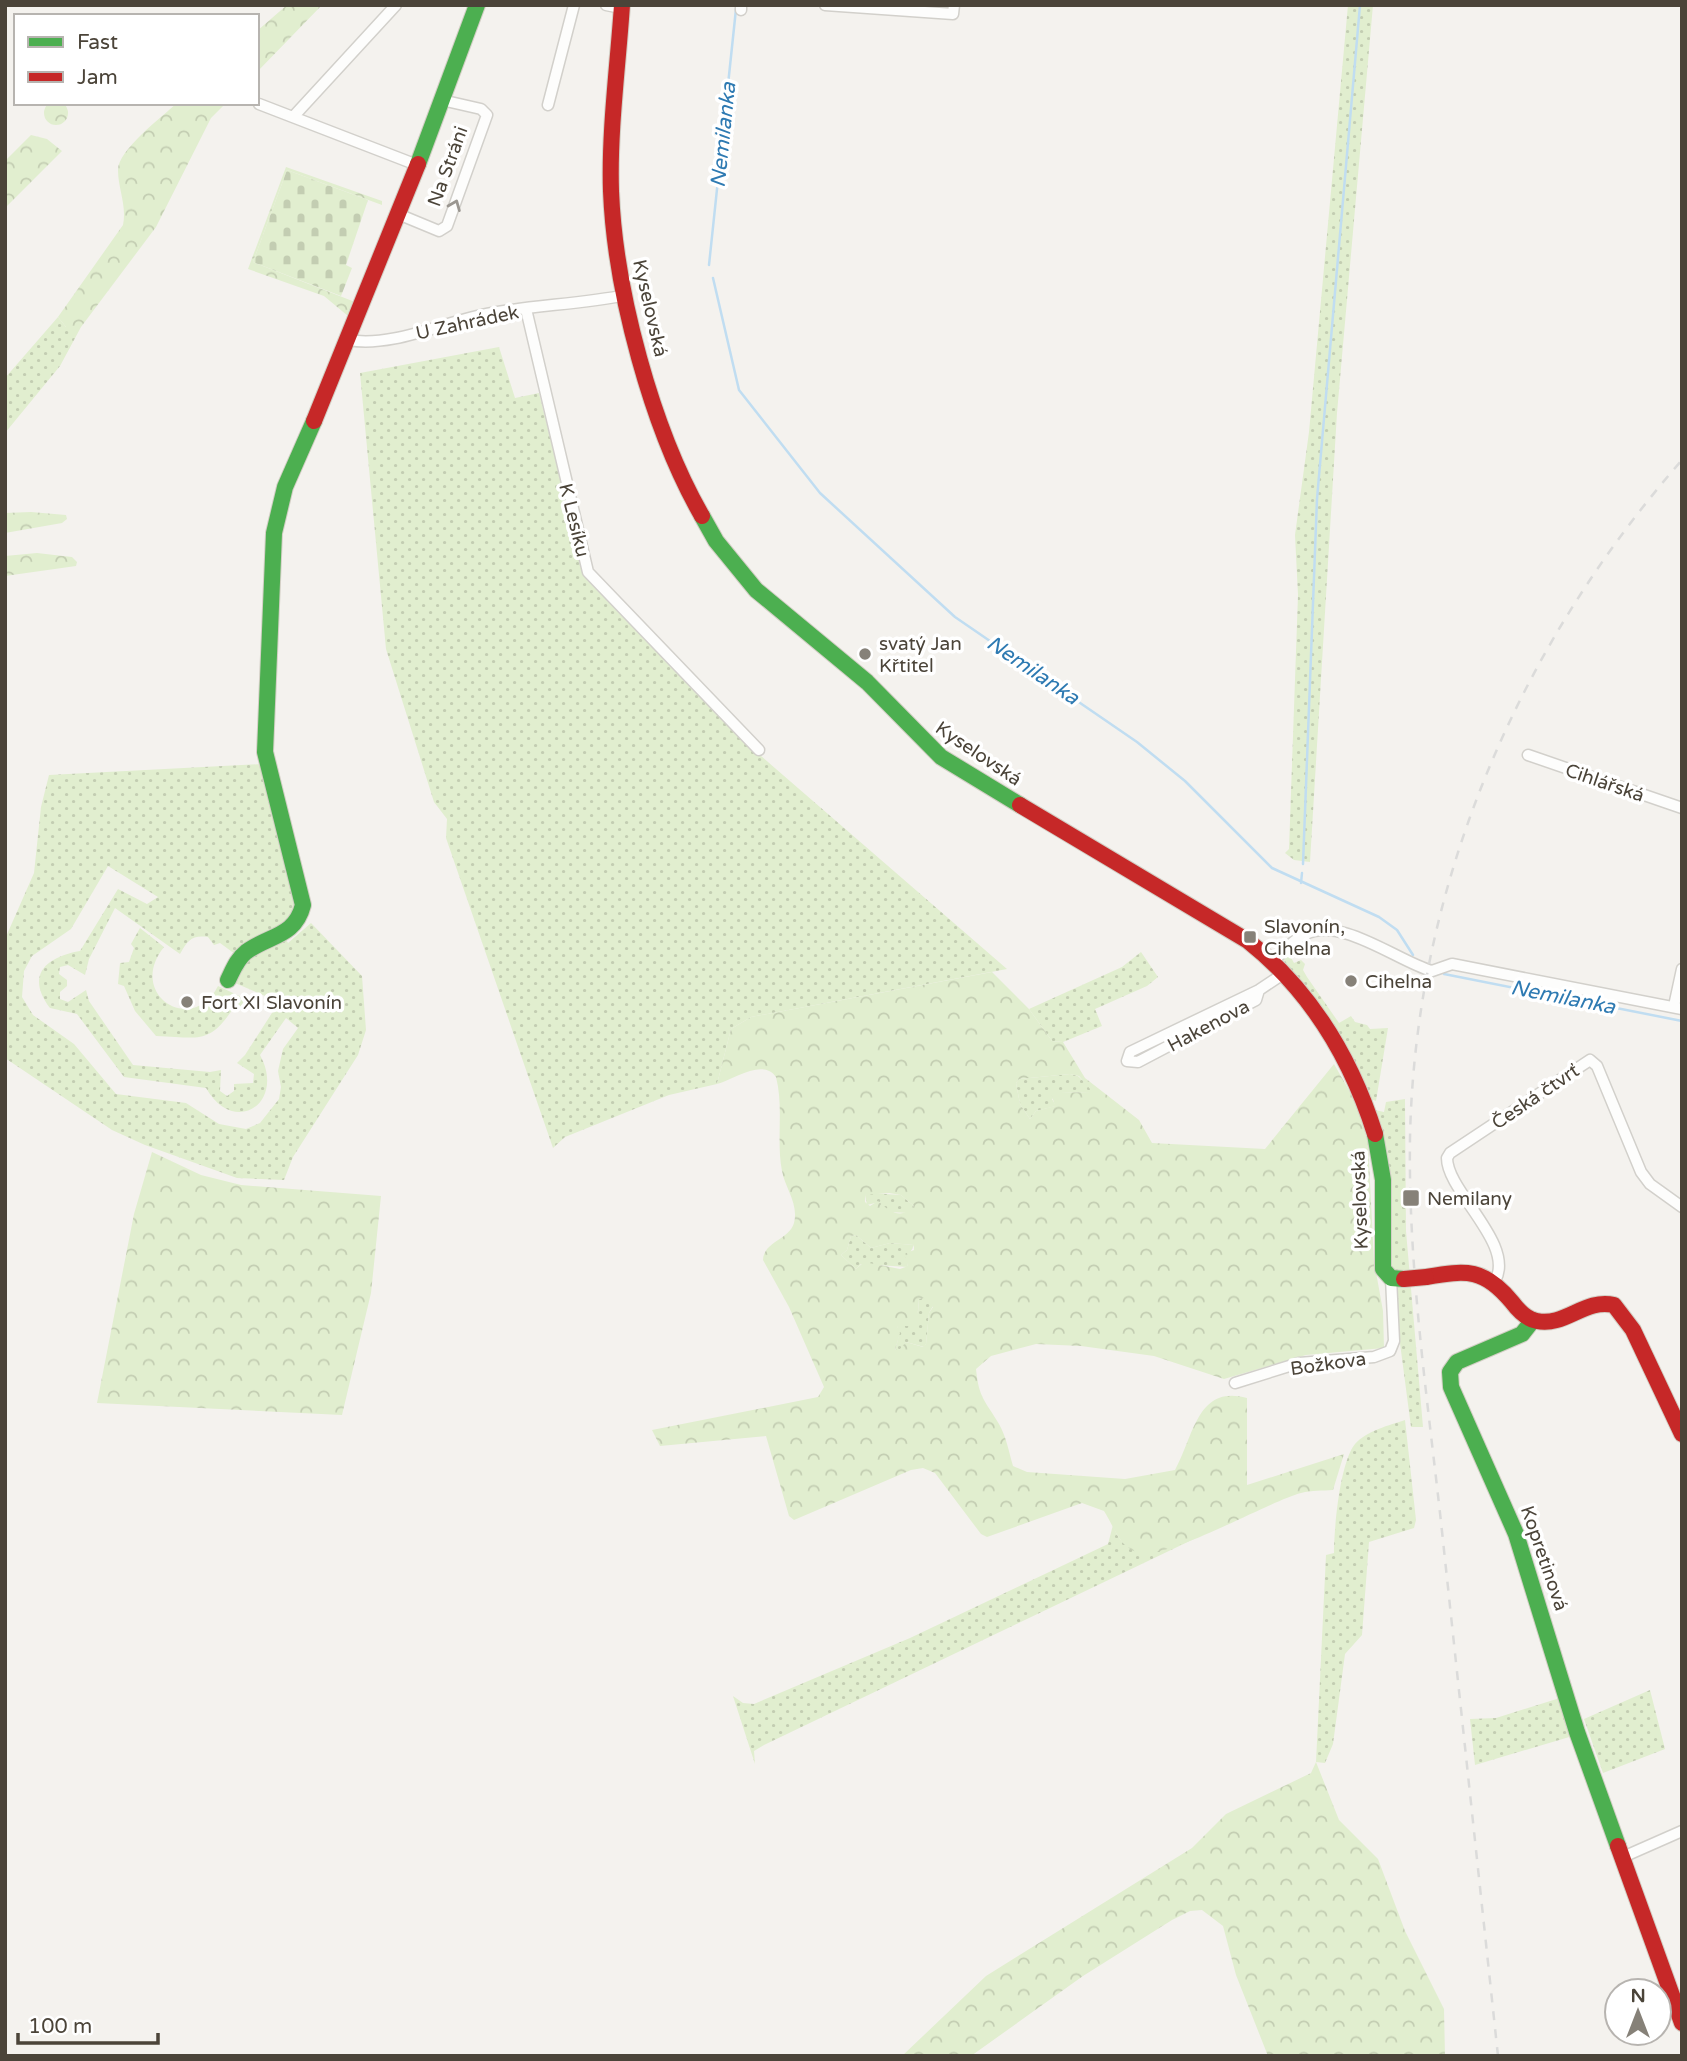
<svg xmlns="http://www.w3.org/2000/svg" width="1687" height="2061" viewBox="0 0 1687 2061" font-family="'Varela Round',sans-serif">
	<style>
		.grass { fill: url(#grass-dots); fill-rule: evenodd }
		.forest { fill: url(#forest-crowns); fill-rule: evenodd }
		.cemetery { fill: url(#cemetery-stones) }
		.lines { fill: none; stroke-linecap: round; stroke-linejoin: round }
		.stream { stroke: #c0ddf1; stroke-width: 2.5 }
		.street-casing { stroke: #d2d0cb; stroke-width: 13 }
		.fast-casing { stroke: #d3cfc5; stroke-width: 18 }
		.jam-casing { stroke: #d3cfc5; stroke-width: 18 }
		.street { stroke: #fdfdfc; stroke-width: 10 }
		.fast { stroke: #4caf50; stroke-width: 16 }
		.jam { stroke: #c62828; stroke-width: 16 }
		.rail { stroke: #dbdbda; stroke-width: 2.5; stroke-dasharray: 9 9; stroke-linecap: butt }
		.jam-bridge-casing { stroke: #d3cfc5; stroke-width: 18; stroke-linecap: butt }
		.jam-bridge { stroke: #c62828; stroke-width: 16 }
		.oneway { stroke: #9b9791 }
		.poi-dot { fill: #868178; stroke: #fff; stroke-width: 2.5 }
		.labels { text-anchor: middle; stroke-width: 7; stroke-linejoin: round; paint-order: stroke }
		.street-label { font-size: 19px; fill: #4b4439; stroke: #fff }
		.poi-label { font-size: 19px; fill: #4b4439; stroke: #fff; text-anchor: start }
		.water-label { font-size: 21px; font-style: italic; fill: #2e7ab2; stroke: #fff }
	</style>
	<defs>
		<pattern id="grass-dots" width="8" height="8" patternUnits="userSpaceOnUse" patternTransform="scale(1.75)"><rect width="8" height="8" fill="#e1eecf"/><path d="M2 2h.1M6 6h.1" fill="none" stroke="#c3cdb2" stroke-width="1.8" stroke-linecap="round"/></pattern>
		<pattern id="forest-crowns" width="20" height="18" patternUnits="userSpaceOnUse" patternTransform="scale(1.75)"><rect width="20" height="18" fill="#e1eecf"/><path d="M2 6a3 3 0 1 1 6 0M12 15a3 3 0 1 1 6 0" fill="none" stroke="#c3cdb2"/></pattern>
		<pattern id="cemetery-stones" width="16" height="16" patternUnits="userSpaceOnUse" patternTransform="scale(1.75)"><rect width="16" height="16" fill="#e1eecf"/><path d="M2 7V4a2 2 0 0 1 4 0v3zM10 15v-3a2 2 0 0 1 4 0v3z" fill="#c3cdb2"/></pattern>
	</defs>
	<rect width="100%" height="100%" fill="#f4f2ee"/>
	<path class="grass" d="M 1348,5 L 1373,5 L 1337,413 L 1310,862 L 1294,860 L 1285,853 L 1289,849 L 1298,595 L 1295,535 L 1309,432 Z
		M 58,317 L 66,327 L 81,327 L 60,366 L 5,433 L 5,378 Z
		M 499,347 L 515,398 L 539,393 L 584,574 L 746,743 L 1007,969 L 751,1017 L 731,1029 L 717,1084 L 669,1095 L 565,1137 L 553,1148 L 446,838 L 447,819 L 434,802 L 386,649 L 360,373 Z
		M 263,764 L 297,905 L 281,930 L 288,943 L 311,923 L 362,976 L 366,1030 L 358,1055 L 293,1157 L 284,1180 L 237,1178 L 145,1145 L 112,1130 L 5,1058 L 5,939 L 34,873 L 41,807 L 49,775 ZM 108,866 L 158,897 L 147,904 L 118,889 L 80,951 C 46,957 25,975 50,1008 L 77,1014 L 124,1077 L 206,1088 C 235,1138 286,1102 260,1055 L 286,1018 L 298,1028 L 283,1049 L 278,1071 L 281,1087 L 279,1099 L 260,1123 L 246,1129 L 219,1124 L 186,1103 L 116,1094 L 74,1044 L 33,1015 L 22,997 L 24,971 L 32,956 L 71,929 ZM 115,908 L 180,954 C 188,940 192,935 208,937 L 214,945 L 220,943 L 235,954 L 228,980 L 279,1002 L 245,1055 L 237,1063 L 254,1074 L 253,1083 L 234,1084 L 234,1091 L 227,1096 L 220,1091 L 221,1070 L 210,1072 L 133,1065 L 89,1001 L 86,990 L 68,1002 L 60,999 L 60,992 L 67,986 L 67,980 L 59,974 L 60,967 L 68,965 L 85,975 L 89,959 Z
		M 140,928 L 164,947 C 126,994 192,1037 218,986 L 246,999 L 239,1009 L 234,1007 C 209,1046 198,1037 156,1036 L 135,1011 L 124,986 L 118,984 L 120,963 L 129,962 L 134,948 L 131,944 Z
		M 1141,952 L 1158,977 L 1147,986 L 1095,1009 L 1102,1026 L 1063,1042 L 1052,1041 L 1029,1009 L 1122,967 Z
		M 1289,954 L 1294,963 L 1301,960 L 1305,964 L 1303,970 L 1307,977 L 1339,1023 L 1351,1016 L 1355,1022 L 1367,1025 L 1370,1029 L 1388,1028 L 1376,1101 L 1371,1099 L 1285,963 L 1283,957 Z
		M 1070,1074 L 1078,1076 L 1091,1088 L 1090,1092 L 1061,1093 L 1052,1099 L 1056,1106 L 1036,1111 L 1030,1119 L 1020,1104 L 1016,1083 L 1019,1079 Z
		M 1405,1099 L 1406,1231 L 1423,1427 L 1411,1427 L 1393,1290 L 1401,1272 L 1395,1272 L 1390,1264 L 1375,1110 L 1384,1112 L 1386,1102 Z
		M 869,1193 L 901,1195 L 914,1206 L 908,1213 L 889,1212 L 879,1202 L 867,1205 L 865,1195 Z
		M 856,1235 L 871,1248 L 890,1243 L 914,1245 L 907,1259 L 908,1267 L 861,1264 L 856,1269 L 841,1255 L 847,1250 L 851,1236 Z
		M 924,1297 L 933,1306 L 929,1313 L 926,1344 L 924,1347 L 906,1342 L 901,1349 L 895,1351 L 899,1335 L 897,1326 L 907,1326 L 918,1312 L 919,1299 Z
		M 1405,1420 L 1416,1520 L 1414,1528 L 1369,1542 L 1362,1635 L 1345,1654 L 1333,1744 L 1325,1763 L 1316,1762 L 1326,1555 L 1334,1553 C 1334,1528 1340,1462 1355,1444 C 1366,1431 1390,1425 1405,1420 Z
		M 1113,1525 C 1127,1567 1165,1549 1196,1538 L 764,1745 L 754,1751 L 755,1764 L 733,1696 L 743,1703 L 754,1704 L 910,1638 L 1108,1544 Z
		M 1650,1690 L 1665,1749 L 1603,1773 L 1584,1719 Z
		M 1563,1697 L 1576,1735 L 1475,1765 L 1470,1719 L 1496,1718 Z"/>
	<path class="forest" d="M 287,5 L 322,5 L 257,72 L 257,31 Z
		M44 113a12 12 0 1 1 24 0a12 12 0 1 1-24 0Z
		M 177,103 L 226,103 L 211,118 L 156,227 L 81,327 L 66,327 L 58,317 L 123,225 C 127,205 118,189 118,170 C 118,150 162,117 177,103 Z
		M 31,135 L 47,139 L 62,151 L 5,208 L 5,161 Z
		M 286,167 L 382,201 L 382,205 L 287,170 L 253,262 L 355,302 L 348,316 L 324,296 L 248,269 Z
		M 31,512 L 66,515 L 67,519 L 62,523 L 5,533 L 5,513 Z
		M 37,553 L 72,557 L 77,562 L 76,566 L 5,576 L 5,556 Z
		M 992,972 L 1029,1009 L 1052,1041 L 1063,1042 L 1085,1078 L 1139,1120 L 1152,1143 L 1265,1149 L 1334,1064 L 1358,1106 L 1368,1142 L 1374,1261 L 1383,1311 L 1384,1348 L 1306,1355 L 1224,1379 L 1154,1356 L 1081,1346 L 1036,1344 L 991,1356 L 976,1369 C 979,1399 985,1400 999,1424 C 1006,1436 1009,1452 1013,1466 L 1027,1472 L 1125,1479 L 1175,1470 C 1194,1436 1197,1384 1247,1398 L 1247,1485 L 1344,1454 L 1333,1490 C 1323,1491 1312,1490 1301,1493 C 1267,1502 1163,1563 1136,1552 C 1118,1545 1114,1526 1104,1511 L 1082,1503 L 987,1537 L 981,1534 L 935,1473 L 923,1468 L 911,1470 L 794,1520 L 789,1516 L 766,1436 L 660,1446 L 652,1430 L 818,1397 L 824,1387 L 789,1307 L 763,1260 C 764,1241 789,1240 794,1223 C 799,1204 785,1188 782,1171 C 776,1140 784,1108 776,1077 C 763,1058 735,1079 717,1084 L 731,1029 L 751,1017 ZM 1070,1074 L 1079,1076 L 1090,1089 L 1090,1092 L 1051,1093 L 1055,1106 L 1036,1111 L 1030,1119 L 1020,1104 L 1016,1083 L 1019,1079 ZM 889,1193 L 901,1195 L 914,1206 C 901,1220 890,1212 878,1201 L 870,1206 L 865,1202 L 865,1195 ZM 856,1235 L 871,1248 L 890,1243 L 914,1245 L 914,1250 L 904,1254 L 908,1266 L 900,1269 L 864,1262 L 856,1269 L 841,1255 L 847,1250 L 851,1236 ZM 924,1298 L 933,1307 L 929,1313 L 926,1344 L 923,1347 L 906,1342 L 900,1349 L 895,1350 L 900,1333 L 897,1326 L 913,1326 L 917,1321 L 919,1299 Z
		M 152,1152 L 201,1175 L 241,1185 L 381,1196 L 371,1293 L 342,1415 L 97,1403 L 134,1214 Z
		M 1316,1762 L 1339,1820 L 1378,1859 L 1405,1931 L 1444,2009 L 1445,2056 L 1268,2056 L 1236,1975 L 1223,1926 L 1202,1910 L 1190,1911 L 1172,1920 L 1083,1976 L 971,2056 L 902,2056 L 986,1976 L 1192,1848 L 1226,1814 L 1311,1773 Z"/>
	<path class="cemetery" d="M 287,170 L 368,200 L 346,265 L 352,268 L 341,296 L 253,262 Z"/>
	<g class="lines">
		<path class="stream" d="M 709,265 L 736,9
			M 713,278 L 739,390 L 820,493 L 955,617 L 1137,742 L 1185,781 L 1272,868 L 1379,917 L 1397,930 L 1413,955
			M 1303,864 L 1317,499 L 1360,5
			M 1301,883 L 1302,873
			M 1444,974 L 1682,1021"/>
		<g class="street-casing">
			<path id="street" d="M 606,5 L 621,8
				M 825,5 L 953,14 L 954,5
				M 741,10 L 741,5
				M 259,104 L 417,165
				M 548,105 L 574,5
				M 293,117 L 396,5
				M 398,214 L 439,231 L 447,226 L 487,115 L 481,109 L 446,101
				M 526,309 L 588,572 L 759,750
				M 349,340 C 393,348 448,320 492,313 C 536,305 582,304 626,295
				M 1528,755 L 1682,808
				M 1275,960 C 1283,951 1293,940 1304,935 C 1340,915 1397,961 1432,971 L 1452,964 L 1682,1009
				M 1259,990 L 1256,1000 L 1138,1062 L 1127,1061 L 1130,1052 L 1259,990 L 1286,972
				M 1674,1006 L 1682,969
				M 1495,1281 C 1516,1244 1447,1192 1447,1158 L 1450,1153 L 1590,1060 L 1597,1066 L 1641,1172 L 1650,1184 L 1682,1207
				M 1235,1383 L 1299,1363 L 1374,1357 L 1390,1351 L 1394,1341 L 1391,1278
				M 1623,1857 L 1682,1831"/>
		</g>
		<g class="fast-casing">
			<path id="fast" d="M 418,164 L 477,5
				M 702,516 L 716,541 L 756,590 L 867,682 L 941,757 L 1020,805
				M 228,980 C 233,970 237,959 246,952 C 269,935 295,937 303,905 L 265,752 L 274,533 L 285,487 L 314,421
				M 1375,1134 L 1383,1180 L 1383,1269 L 1391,1278 L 1404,1279
				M 1533,1320 L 1522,1334 L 1457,1362 L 1450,1372 L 1451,1387 L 1516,1534 L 1577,1732 L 1618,1846"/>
		</g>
		<g class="jam-casing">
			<path id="jam" d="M 622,5 C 618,65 609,131 611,191 C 615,291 652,429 702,516
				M 314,421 L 418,164
				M 1020,805 L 1248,941 C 1311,991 1351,1058 1375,1134
				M 1426,1277 C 1467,1270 1484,1268 1512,1302 C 1518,1310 1526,1319 1537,1321 C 1565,1327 1585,1298 1614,1305 L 1633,1330 L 1682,1434
				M 1618,1846 L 1682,2023"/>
		</g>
		<use href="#street" class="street"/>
		<use href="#fast" class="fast"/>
		<use href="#jam" class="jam"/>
		<path class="rail" d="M 1498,2056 C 1479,1878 1460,1700 1441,1522 C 1427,1395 1408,1266 1410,1138 C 1415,887 1517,648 1682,460"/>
		<g class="jam-bridge-casing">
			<path id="jam-bridge" d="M 1404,1279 L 1426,1277"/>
		</g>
		<use href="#jam-bridge" class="jam-bridge"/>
	</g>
	<defs><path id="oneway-chevron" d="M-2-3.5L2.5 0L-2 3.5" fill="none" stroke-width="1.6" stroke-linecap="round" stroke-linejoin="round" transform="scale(1.75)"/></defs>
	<use class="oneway" href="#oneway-chevron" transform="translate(455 205) rotate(-68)"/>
	<g class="poi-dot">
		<circle cx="865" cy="654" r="7"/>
		<rect x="1243" y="930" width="14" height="14" rx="3.5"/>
		<circle cx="1351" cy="981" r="7"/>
		<circle cx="187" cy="1002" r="7"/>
		<rect x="1402" y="1189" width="18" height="18" rx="3.5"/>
	</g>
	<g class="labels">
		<g class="street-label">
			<text transform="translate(447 166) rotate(-70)" y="7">Na Stráni</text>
			<text transform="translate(651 308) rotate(77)" y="7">Kyselovská</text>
			<text transform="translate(467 322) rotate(-12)" y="7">U Zahrádek</text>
			<text transform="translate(575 520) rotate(76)" y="7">K Lesíku</text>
			<text transform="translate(979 753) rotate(34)" y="7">Kyselovská</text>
			<text transform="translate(1605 782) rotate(19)" y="7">Cihlářská</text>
			<text transform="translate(1208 1025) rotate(-28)" y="7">Hakenova</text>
			<text transform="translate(1535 1096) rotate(-34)" y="7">Česká čtvrť</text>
			<text transform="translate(1359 1200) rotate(-92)" y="7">Kyselovská</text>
			<text transform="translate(1328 1363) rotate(-8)" y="7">Božkova</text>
			<text transform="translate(1545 1558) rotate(71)" y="7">Kopretinová</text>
		</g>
		<g class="poi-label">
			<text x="879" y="650">svatý Jan<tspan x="879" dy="22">Křtitel</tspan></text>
			<text x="1264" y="933">Slavonín,<tspan x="1264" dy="22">Cihelna</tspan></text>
			<text x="1365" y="988">Cihelna</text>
			<text x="201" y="1009">Fort XI Slavonín</text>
			<text x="1427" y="1205">Nemilany</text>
		</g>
		<g class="water-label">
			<text transform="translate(723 135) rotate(-84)" y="7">Nemilanka</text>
			<text transform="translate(1033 670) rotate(34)" y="7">Nemilanka</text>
			<text transform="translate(1563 997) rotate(11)" y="7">Nemilanka</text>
		</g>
	</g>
	<rect width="1687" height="2061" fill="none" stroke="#4b4439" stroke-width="14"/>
	<rect x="14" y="14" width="245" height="91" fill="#ffffff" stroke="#b7b4b0" stroke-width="2"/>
	<rect x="28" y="37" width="35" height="10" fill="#4caf50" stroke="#b7b4b0" stroke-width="2"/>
	<text x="77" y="49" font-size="21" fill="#4b4439">Fast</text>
	<rect x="28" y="72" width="35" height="10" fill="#c62828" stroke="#b7b4b0" stroke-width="2"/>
	<text x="77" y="84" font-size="21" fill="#4b4439">Jam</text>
	<g transform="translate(1638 2012)"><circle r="33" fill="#ffffff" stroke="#b7b4b0" stroke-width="2"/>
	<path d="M0-5L12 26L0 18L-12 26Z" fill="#868178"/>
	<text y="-10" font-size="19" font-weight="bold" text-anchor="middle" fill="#4b4439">N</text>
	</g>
	<path d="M18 2033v10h140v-10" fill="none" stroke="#4b4439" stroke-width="3.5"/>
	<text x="28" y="2033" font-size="21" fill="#4b4439" stroke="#ffffff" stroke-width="5" paint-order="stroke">100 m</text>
</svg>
